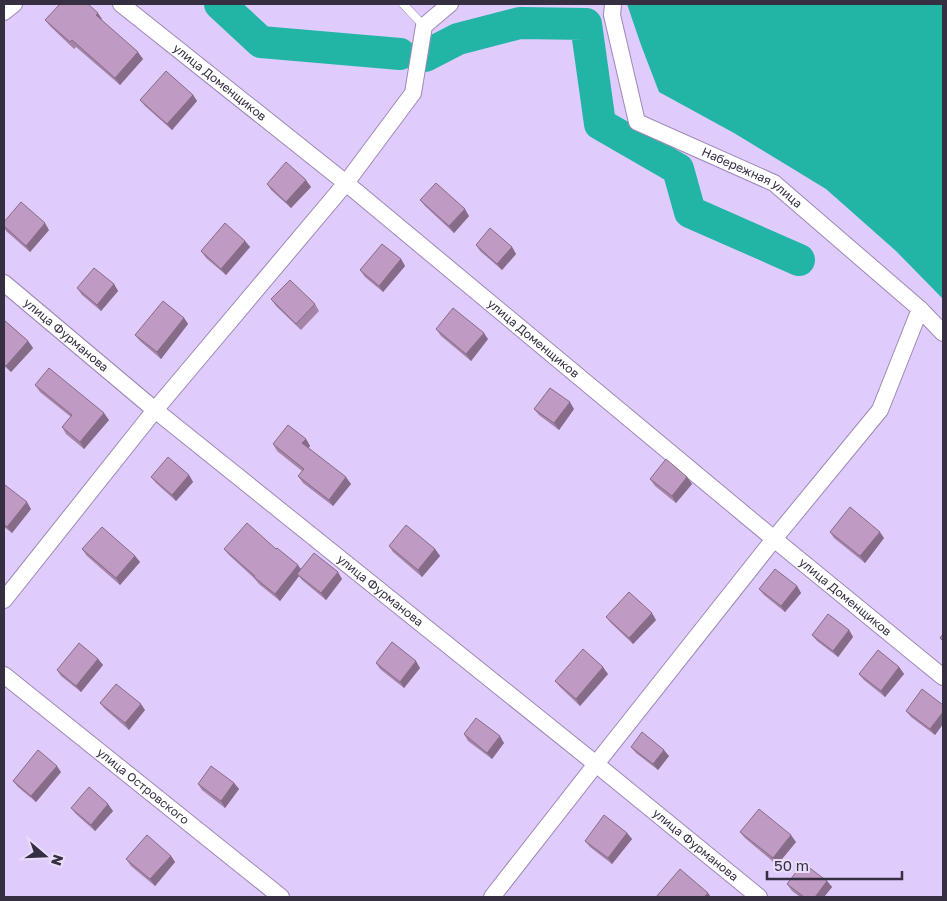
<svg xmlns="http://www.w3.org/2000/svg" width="947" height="901" viewBox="0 0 947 901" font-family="'Golos Text',sans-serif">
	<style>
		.water { fill: #22b5a6 }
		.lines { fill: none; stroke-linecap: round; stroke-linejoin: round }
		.river { stroke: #22b5a6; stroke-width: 32 }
		.lane-casing { stroke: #9c89b6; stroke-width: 9 }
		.street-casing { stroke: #9c89b6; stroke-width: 18 }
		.lane { stroke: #fff; stroke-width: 8 }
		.street { stroke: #fff; stroke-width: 16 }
		.wall { fill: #a484a7 }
		.shaded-wall { fill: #866c88 }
		.building { fill: #bf9ac2; stroke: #866c88 }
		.labels { text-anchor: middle; stroke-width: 4; stroke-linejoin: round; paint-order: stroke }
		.street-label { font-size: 12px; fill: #362e41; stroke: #e9ddfa }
	</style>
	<rect width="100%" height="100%" fill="#dfcbfc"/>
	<path class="water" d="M 627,4 L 943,4 L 943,299 L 896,251 L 826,189 L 734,133 L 659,92 L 641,45 Z"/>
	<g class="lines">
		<path class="river" d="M 220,4 L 261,42 L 400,54
			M 425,56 L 458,39 L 520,23 L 586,24 L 600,124 L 678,169 L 690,212 L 799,260"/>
		<g class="lane-casing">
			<path id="lane" d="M 403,4 L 424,26"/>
		</g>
		<g class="street-casing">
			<g id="street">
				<path id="s1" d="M 121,4 L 346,183 L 774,539 L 943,677"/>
				<path id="s2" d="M 613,4 L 612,15 L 637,122 L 774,183 L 920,309 L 943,333"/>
				<path d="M 4,12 L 14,4"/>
				<path id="s3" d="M 4,283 L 155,410 L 596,764 L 759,897"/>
				<path d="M 4,600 L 155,410 L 346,183 L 413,93 L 424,26 L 450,4"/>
				<path id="s4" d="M 4,675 L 281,897"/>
				<path d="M 492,897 L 596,764 L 774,539 L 880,410 L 920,309"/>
			</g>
		</g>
		<use href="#lane" class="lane"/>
		<use href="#street" class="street"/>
	</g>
	<path class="wall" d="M 102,19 L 101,20 L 143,59 L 120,85 L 76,47 L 74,49 L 50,26 L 45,20 Z
		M 193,95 L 197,101 L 172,130 L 145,106 L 140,100 Z
		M 267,184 L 311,187 L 291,208 L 271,190 Z
		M 420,200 L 469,216 L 454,233 L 425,206 Z
		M 4,222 L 49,230 L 30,252 L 6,231 L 4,227 Z
		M 245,241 L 250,247 L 226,275 L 206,258 L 201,251 Z
		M 476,245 L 512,247 L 516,254 L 502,270 L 480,251 Z
		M 401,259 L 405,266 L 383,292 L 365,277 L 360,270 Z
		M 114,284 L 118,291 L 101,311 L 82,295 L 77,288 Z
		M 271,299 L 315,304 L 319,311 L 301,330 L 276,306 Z
		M 184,318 L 188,324 L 161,359 L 140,341 L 135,335 Z
		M 4,320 L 28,341 L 33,348 L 11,372 L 4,366 Z
		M 436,329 L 488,339 L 471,361 L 441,336 Z
		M 35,385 L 109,420 L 84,449 L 66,434 L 62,427 L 71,417 L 40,392 Z
		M 534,409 L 574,409 L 559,430 L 539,415 Z
		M 306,439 L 310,446 L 308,448 L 351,484 L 333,506 L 303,483 L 298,476 L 302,471 L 277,451 L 273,444 Z
		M 189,475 L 193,482 L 176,501 L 156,483 L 151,477 Z
		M 687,477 L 692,484 L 676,503 L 655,486 L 650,479 Z
		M 4,486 L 31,509 L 12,533 L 4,527 Z
		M 830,532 L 884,538 L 865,563 L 834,538 Z
		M 389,546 L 435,549 L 440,556 L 422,577 L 393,552 Z
		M 82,549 L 135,556 L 140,562 L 120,585 L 87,556 Z
		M 224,549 L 276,549 L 301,569 L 342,579 L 326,600 L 302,580 L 299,576 L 280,601 L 259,584 L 254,578 L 229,555 Z
		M 797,586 L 801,593 L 785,612 L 764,595 L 759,589 Z
		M 606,617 L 656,620 L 633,644 L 611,623 Z
		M 849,630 L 853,637 L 838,657 L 817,641 L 812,635 Z
		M 98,659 L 103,665 L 81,692 L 61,676 L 57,670 Z
		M 376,663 L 420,668 L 404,688 L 380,669 Z
		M 899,667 L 904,674 L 885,697 L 864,680 L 859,674 Z
		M 608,674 L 580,706 L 560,687 L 555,681 Z
		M 100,703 L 145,710 L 129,730 L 105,709 Z
		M 943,705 L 943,724 L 935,735 L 911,717 L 906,711 Z
		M 464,734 L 504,743 L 492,759 L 468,741 Z
		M 631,747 L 669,756 L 658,770 L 636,753 Z
		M 61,772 L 36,802 L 18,787 L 13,781 Z
		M 234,783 L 239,789 L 225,808 L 202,790 L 198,784 Z
		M 71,808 L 113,811 L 95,831 L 76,814 Z
		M 740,832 L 796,842 L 777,865 L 745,838 Z
		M 627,833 L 632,839 L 612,864 L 590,847 L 585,841 Z
		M 171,856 L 175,862 L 155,886 L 131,866 L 126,859 Z
		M 827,881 L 832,887 L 824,897 L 800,897 L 792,891 L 787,884 Z"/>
	<path class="shaded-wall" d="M 98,13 L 102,19 L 100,21 L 96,15 Z
		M 138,52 L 143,59 L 120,85 L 115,78 Z
		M 193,95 L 197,101 L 172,130 L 167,124 Z
		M 306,180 L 311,187 L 291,208 L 286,202 Z
		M 465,209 L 469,216 L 454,233 L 449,226 Z
		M 45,223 L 49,230 L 30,252 L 26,246 Z
		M 245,241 L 250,247 L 226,275 L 221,269 Z
		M 512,247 L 516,254 L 502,270 L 497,264 Z
		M 401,259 L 405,266 L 383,292 L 379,286 Z
		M 114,284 L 118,291 L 101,311 L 97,305 Z
		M 184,318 L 188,324 L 161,359 L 157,352 Z
		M 484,333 L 488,339 L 471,361 L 466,354 Z
		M 28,341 L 33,348 L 11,372 L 6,366 Z
		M 570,402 L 574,409 L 559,430 L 554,423 Z
		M 104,413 L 109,420 L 84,449 L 80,442 Z
		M 306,439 L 310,446 L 307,450 L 302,443 Z
		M 189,475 L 193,482 L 176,501 L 172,495 Z
		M 346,477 L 351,484 L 333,506 L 329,500 Z
		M 687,477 L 692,484 L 676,503 L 672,496 Z
		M 27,502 L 31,509 L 12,533 L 7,527 Z
		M 880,532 L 884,538 L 865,563 L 860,556 Z
		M 435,549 L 440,556 L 422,577 L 418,570 Z
		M 135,556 L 140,562 L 120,585 L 116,578 Z
		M 298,565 L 303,572 L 297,574 L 299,576 L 280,601 L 275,594 Z
		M 338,572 L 342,579 L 326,600 L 321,593 Z
		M 797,586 L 801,593 L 785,612 L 781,606 Z
		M 652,613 L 656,620 L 633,644 L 629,638 Z
		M 849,630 L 853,637 L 838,657 L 833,651 Z
		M 98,659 L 103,665 L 81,692 L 76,686 Z
		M 416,661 L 420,668 L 404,688 L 400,682 Z
		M 603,667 L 608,674 L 580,706 L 576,699 Z
		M 899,667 L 904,674 L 885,697 L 881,691 Z
		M 141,704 L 145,710 L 129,730 L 125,723 Z
		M 943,712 L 943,724 L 935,735 L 930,729 Z
		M 500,736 L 504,743 L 492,759 L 487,753 Z
		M 664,750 L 669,756 L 658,770 L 653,764 Z
		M 57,766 L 61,772 L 36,802 L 31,796 Z
		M 234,783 L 239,789 L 225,808 L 221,801 Z
		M 108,804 L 113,811 L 95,831 L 91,825 Z
		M 627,833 L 632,839 L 612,864 L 608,858 Z
		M 791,835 L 796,842 L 777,865 L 773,858 Z
		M 171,856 L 175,862 L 155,886 L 150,879 Z
		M 827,881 L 832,887 L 824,897 L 815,897 Z
		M 708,893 L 711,897 L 704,897 Z"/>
	<path class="building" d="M 60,4 L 88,4 L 98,13 L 96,15 L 138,52 L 115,78 L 72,40 L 70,42 L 45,20 Z
		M 166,71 L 193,95 L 167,124 L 140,100 Z
		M 286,162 L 306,180 L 286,202 L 267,184 Z
		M 436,183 L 465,209 L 449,226 L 420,200 Z
		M 21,202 L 45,223 L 26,246 L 4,226 L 4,222 Z
		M 225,223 L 245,241 L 221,269 L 201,251 Z
		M 490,228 L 512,247 L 497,264 L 476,245 Z
		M 382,244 L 401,259 L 379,286 L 360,270 Z
		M 94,268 L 114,284 L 97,305 L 77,288 Z
		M 290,280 L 315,304 L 296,324 L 271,299 Z
		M 163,301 L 184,318 L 157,352 L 135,335 Z
		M 453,308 L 484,333 L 466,354 L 436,329 Z
		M 4,320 L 28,341 L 6,366 L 4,364 Z
		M 49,368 L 104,413 L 80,442 L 62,427 L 72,415 L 35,385 Z
		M 550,388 L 570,402 L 554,423 L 534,409 Z
		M 288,425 L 306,439 L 302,443 L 346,477 L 329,500 L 298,476 L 304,469 L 273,444 Z
		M 168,457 L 189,475 L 172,495 L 151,477 Z
		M 666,459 L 687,477 L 672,496 L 650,479 Z
		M 5,485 L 27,502 L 7,527 L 4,524 L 4,486 Z
		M 850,507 L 880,532 L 860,556 L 830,532 Z
		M 247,523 L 276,549 L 277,548 L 298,565 L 275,594 L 254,577 L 255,576 L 224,549 Z
		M 406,525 L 435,549 L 418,570 L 389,546 Z
		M 102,527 L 135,556 L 116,578 L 82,549 Z
		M 314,553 L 338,572 L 321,593 L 297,574 Z
		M 775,569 L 797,586 L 781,606 L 759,589 Z
		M 629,592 L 652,613 L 629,638 L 606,617 Z
		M 828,614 L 849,630 L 833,651 L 812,635 Z
		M 943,634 L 943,641 L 940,638 Z
		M 392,642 L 416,661 L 400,682 L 376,663 Z
		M 79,643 L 98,659 L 76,686 L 57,670 Z
		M 583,649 L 603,667 L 576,699 L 555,681 Z
		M 878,650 L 899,667 L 881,691 L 859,674 Z
		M 116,684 L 141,704 L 125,723 L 100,703 Z
		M 922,689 L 943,705 L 943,712 L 930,729 L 906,711 Z
		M 476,718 L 500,736 L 487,753 L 464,734 Z
		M 642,732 L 664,750 L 653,764 L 631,747 Z
		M 38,750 L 57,766 L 31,796 L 13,781 Z
		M 211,766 L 234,783 L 221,801 L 198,784 Z
		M 89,787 L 108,804 L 91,825 L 71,808 Z
		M 759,809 L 791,835 L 773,858 L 740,832 Z
		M 604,815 L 627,833 L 608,858 L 585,841 Z
		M 147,835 L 171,856 L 150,879 L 126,859 Z
		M 803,863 L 827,881 L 815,897 L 804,897 L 787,884 Z
		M 680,869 L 708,893 L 704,897 L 656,897 Z"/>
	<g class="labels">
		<g class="street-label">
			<text dy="4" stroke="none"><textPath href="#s1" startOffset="126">улица Доменщиков</textPath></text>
			<text dy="4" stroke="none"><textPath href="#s2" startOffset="249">Набережная улица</textPath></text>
			<text dy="4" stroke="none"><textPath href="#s3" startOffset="81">улица Фурманова</textPath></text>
			<text dy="4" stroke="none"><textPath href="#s1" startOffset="531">улица Доменщиков</textPath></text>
			<text dy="4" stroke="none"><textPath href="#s3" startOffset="486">улица Фурманова</textPath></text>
			<text dy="4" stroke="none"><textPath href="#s1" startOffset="936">улица Доменщиков</textPath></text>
			<text dy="4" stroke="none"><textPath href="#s4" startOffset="178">улица Островского</textPath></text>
			<text dy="4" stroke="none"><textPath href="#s3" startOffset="891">улица Фурманова</textPath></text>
		</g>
	</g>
	<rect width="947" height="901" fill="none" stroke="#362e41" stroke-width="10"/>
	<g transform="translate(45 856) rotate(109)" stroke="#e9ddfa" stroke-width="4" paint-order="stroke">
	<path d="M0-4L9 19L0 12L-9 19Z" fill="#362e41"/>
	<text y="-8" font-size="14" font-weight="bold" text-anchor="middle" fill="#362e41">N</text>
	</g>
	<path d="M767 871v8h135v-8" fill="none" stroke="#362e41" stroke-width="2.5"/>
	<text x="774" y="871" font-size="15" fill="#362e41" stroke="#e9ddfa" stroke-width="4" paint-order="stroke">50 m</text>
</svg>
